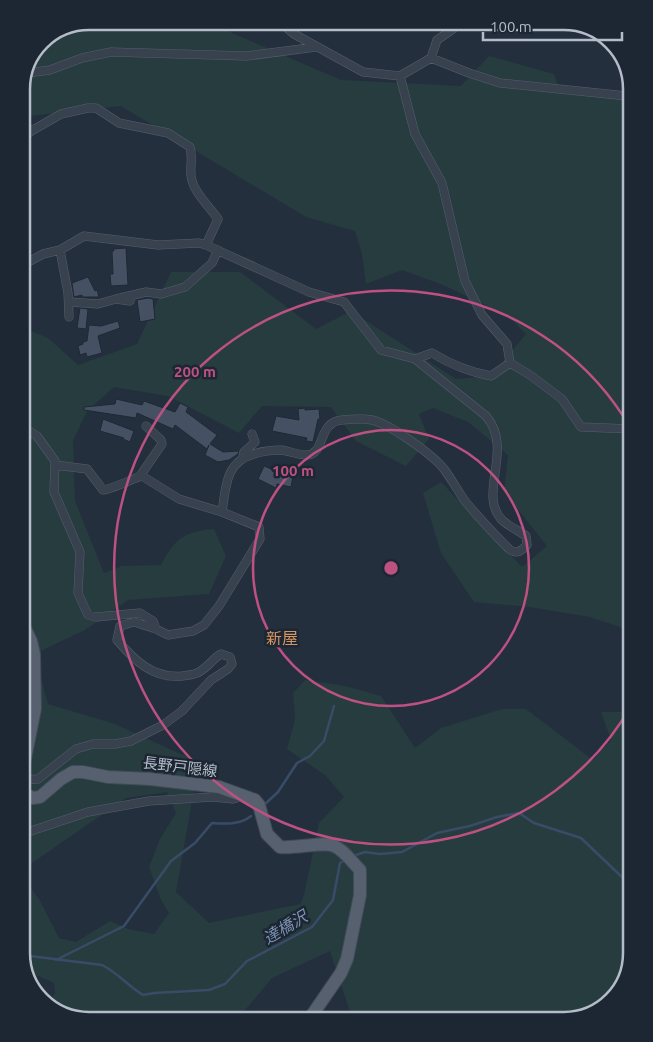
<svg xmlns="http://www.w3.org/2000/svg" width="653" height="1042" viewBox="0 0 653 1042" font-family="Ubuntu,'Noto Sans JP',sans-serif">
	<style>
		.green { fill: #263c3f; fill-rule: evenodd }
		.lines { fill: none; stroke-linecap: round; stroke-linejoin: round }
		.stream { stroke: #394c67; stroke-width: 2.5 }
		.building { fill: #455162; stroke: #1f2835 }
		.street-casing { stroke: #565f6c; stroke-width: 9 }
		.primary-casing { stroke: #414a57; stroke-width: 14 }
		.street { stroke: #38414e; stroke-width: 8 }
		.primary { stroke: #56606e; stroke-width: 12 }
		.ring { fill: none; stroke: #bd5182; stroke-width: 2.5 }
		.labels { text-anchor: middle; stroke-width: 5; stroke-linejoin: round; paint-order: stroke }
		.street-label { font-size: 15px; fill: #b4bcc9; stroke: #1d2633 }
		.neighbourhood-label { font-size: 16px; fill: #d59563; stroke: #1d2633 }
		.water-label { font-size: 16px; font-style: italic; fill: #7c92b1; stroke: #1d2633 }
		.rim { fill: none; stroke: #b4bcc9; stroke-width: 2.5 }
		.centre { fill: #bd5182; stroke: #1d2633; stroke-width: 2.5 }
		.ring-label { font-size: 15px; text-anchor: middle; font-weight: bold; fill: #bd5182; stroke: #1d2633; stroke-width: 5; stroke-linejoin: round; paint-order: stroke }
	</style>
	<rect width="100%" height="100%" fill="#242f3e"/>
	<path class="green" d="M 89,21 L 217,21 L 232,33 L 341,80 L 461,86 L 489,56 L 554,74 L 559,89 L 618,95 L 632,101 L 632,631 L 590,617 L 529,607 L 474,602 L 441,553 L 423,493 L 441,482 L 522,567 L 547,546 L 504,492 L 508,455 L 468,422 L 433,408 L 419,414 L 429,439 L 406,466 L 356,441 L 331,407 L 262,406 L 239,433 L 168,396 L 114,387 L 87,411 L 73,441 L 75,501 L 104,573 L 122,566 L 161,565 C 175,538 184,532 214,529 L 226,556 L 209,594 L 128,600 L 85,630 L 34,654 L 48,704 L 115,724 L 187,757 L 195,784 L 176,892 L 209,923 L 300,904 L 304,895 L 319,823 L 344,797 L 325,775 L 287,749 L 295,720 L 293,693 L 305,680 L 345,686 L 381,696 L 415,748 L 441,728 L 502,709 L 526,709 L 593,760 L 611,740 L 601,712 L 626,712 L 632,713 L 632,953 L 620,990 L 594,1014 L 564,1021 L 353,1021 L 330,951 L 272,978 L 236,1021 L 85,1021 L 52,1009 L 47,1004 L 55,993 L 54,983 L 36,975 L 26,975 L 21,953 L 21,327 L 48,338 L 78,365 L 137,344 L 171,272 L 240,272 L 316,329 L 351,311 L 456,379 L 491,376 L 526,334 L 507,315 L 443,285 L 402,270 L 366,284 L 362,254 L 355,231 L 306,217 L 121,106 L 29,116 L 21,106 L 21,85 L 41,41 ZM 167,792 L 176,813 L 160,839 L 149,867 L 161,900 L 169,913 L 154,934 L 128,929 L 110,921 L 76,942 L 59,938 L 39,899 L 30,887 L 32,863 L 126,798 Z"/>
	<g class="lines">
		<path class="stream" d="M 264,805 L 278,792 L 297,763 L 310,756 L 324,741 L 334,706
			M 353,856 L 365,852 L 380,854 L 402,852 L 437,833 L 470,826 L 497,817 L 519,813 L 534,823 L 581,838 L 623,878 L 632,879
			M 22,955 L 102,965 C 118,973 128,986 143,995 L 154,993 L 209,990 L 225,984 L 247,961 L 312,927 L 333,900 L 340,863 L 346,860
			M 56,960 L 124,926 L 171,861 L 195,843 L 212,823 C 225,824 240,825 251,816"/>
	</g>
	<path class="building" d="M 126,248 L 128,285 L 111,286 L 110,274 L 113,274 L 112,251 L 114,251 L 113,249 Z
		M 88,277 L 95,291 L 97,290 L 99,297 L 82,297 L 82,295 L 74,297 L 72,283 Z
		M 148,298 L 153,299 L 155,319 L 140,322 L 137,300 Z
		M 80,308 L 88,309 L 86,329 L 77,328 Z
		M 118,321 L 120,328 L 98,336 L 102,353 L 87,357 L 86,353 L 80,355 L 78,346 L 83,344 L 83,342 L 87,341 L 89,325 L 101,326 Z
		M 116,399 L 142,405 L 144,401 L 175,412 L 180,403 L 188,407 L 186,412 L 217,435 L 210,444 L 223,452 L 239,451 L 238,454 L 229,460 L 218,462 L 205,455 L 209,445 L 207,449 L 175,425 L 173,429 L 137,413 L 136,418 L 84,410 L 84,407 L 115,404 Z
		M 305,408 L 305,410 L 319,409 L 320,419 L 318,419 L 313,442 L 306,441 L 307,438 L 272,431 L 276,416 L 299,420 L 298,409 Z
		M 103,419 L 134,431 L 130,442 L 123,439 L 124,438 L 100,431 Z
		M 264,466 L 283,474 L 293,476 L 291,487 L 277,484 L 276,488 L 258,479 Z"/>
	<g class="lines">
		<g class="street-casing">
			<path id="street" d="M 279,21 L 294,34 L 363,72 L 400,76 L 431,58 L 437,40 L 453,29 L 455,21
				M 431,58 L 469,73 L 500,83 L 627,96 L 632,97
				M 27,73 L 50,70 L 82,58 L 111,52 L 247,56 L 316,47
				M 400,76 L 415,134 L 442,183 L 465,281 L 482,315 L 507,344 L 510,363
				M 33,130 L 61,114 L 88,108 L 96,108 L 119,123 L 168,133 L 190,147 C 193,157 190,165 191,175 C 192,191 209,206 218,219 L 206,245
				M 21,138 L 33,130 L 21,127
				M 60,250 L 68,293 L 69,317
				M 116,299 L 146,292 L 161,294 L 185,287 L 212,263 L 218,250
				M 69,302 L 98,304 L 116,299 L 130,301
				M 415,359 L 432,353 C 450,364 469,372 491,376 L 510,363
				M 510,363 L 530,375 L 562,399 L 581,427 L 632,429
				M 21,426 L 37,436 L 55,461 L 54,492 L 80,552 L 78,593 L 88,615 L 96,617 L 140,613 L 153,621 L 156,629
				M 243,457 L 244,452 L 255,442 L 252,434
				M 55,465 L 87,469 L 103,490 C 112,489 132,479 142,476 L 179,499 L 222,512
				M 140,476 L 162,444 L 161,440 L 146,426
				M 21,780 L 38,779 L 76,749 L 93,744 L 115,744 L 131,741 L 163,725 L 182,711 L 211,680 L 228,669 L 232,664 L 230,657 L 221,654 C 212,659 207,669 197,673 C 193,675 187,675 182,676 C 153,679 134,660 117,640 L 120,626 L 134,622 L 156,629 L 168,635 L 193,631 L 204,625 L 219,606 L 260,539 L 259,527 L 222,512 C 226,487 225,462 254,454 C 263,451 272,450 281,450 C 289,451 298,455 307,455 C 326,454 317,422 342,420 C 351,419 363,418 372,420 C 390,424 433,455 444,469 C 452,480 458,491 465,501 C 479,518 494,534 509,549 C 517,555 521,551 527,545 L 526,536 C 519,531 509,526 503,521 C 476,495 515,450 486,416 L 415,359 L 381,350 L 344,302 L 309,292 L 206,245 L 199,243 L 158,245 L 84,236 L 60,250 L 43,254 L 21,266
				M 21,832 L 31,831 L 88,812 L 149,801 L 213,797 L 233,799 L 243,796"/>
		</g>
		<g class="primary-casing">
			<path id="primary" d="M 21,779 L 35,709 L 34,654 L 31,641 L 21,620
				M 21,782 L 24,794 L 33,798 L 40,797 L 61,779 L 73,772 L 83,772 L 108,777 L 150,779 L 219,787 L 255,800 L 259,805 L 267,834 L 280,847 C 295,849 324,841 334,846 C 344,850 352,862 360,870 L 360,895 L 347,959 L 341,973 L 308,1021"/>
		</g>
		<use href="#street" class="street"/>
		<use href="#primary" class="primary"/>
	</g>
	<g class="ring">
		<circle cx="391" cy="568" r="138"/>
		<path d="M631 706A277 277 0 1 1 631 429"/>
	</g>
	<g class="labels">
		<g class="street-label">
			<text transform="translate(180 767) rotate(7)" y="5">長野戸隠線</text>
		</g>
		<g class="neighbourhood-label">
			<text x="282" y="644">新屋</text>
		</g>
		<g class="water-label">
			<text transform="translate(285 927) rotate(-31)" y="6">達橋沢</text>
		</g>
	</g>
	<path d="M0 0H653V1042H0ZM89 30H564A59 59 0 0 1 623 89V953A59 59 0 0 1 564 1012H89A59 59 0 0 1 30 953V89A59 59 0 0 1 89 30Z" fill="#1d2633" fill-rule="evenodd"/>
	<path class="rim" d="M89 30H564A59 59 0 0 1 623 89V953A59 59 0 0 1 564 1012H89A59 59 0 0 1 30 953V89A59 59 0 0 1 89 30Z"/>
	<circle cx="391" cy="568" r="8" class="centre"/>
	<g class="ring-label">
		<text x="195" y="377">200 m</text>
		<text x="293" y="476">100 m</text>
	</g>
	<path d="M483 32v8h139v-8" fill="none" stroke="#b4bcc9" stroke-width="2.5"/>
	<text x="490" y="32" font-size="15" fill="#b4bcc9" stroke="#1d2633" stroke-width="4" paint-order="stroke">100 m</text>
</svg>
